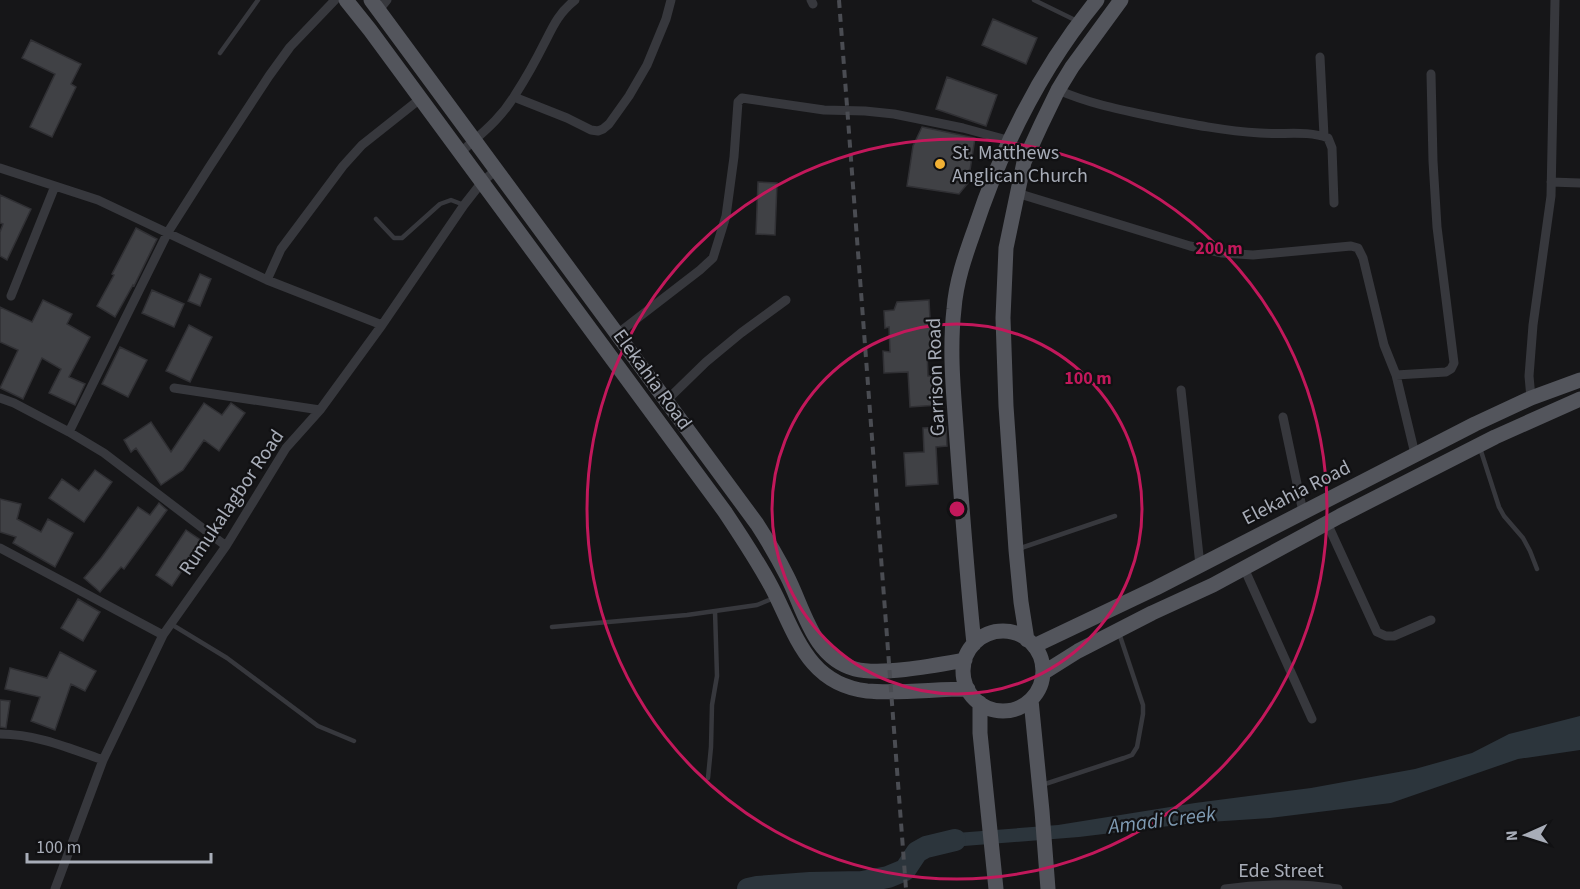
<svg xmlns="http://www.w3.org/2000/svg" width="1580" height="889" viewBox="0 0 1580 889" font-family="'Source Sans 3',sans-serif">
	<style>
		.water { fill: #2c353c }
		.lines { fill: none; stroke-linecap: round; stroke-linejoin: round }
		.river { stroke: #2c353c; stroke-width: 22 }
		.building { fill: #404145; stroke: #303034; stroke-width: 1.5 }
		.service { stroke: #37383d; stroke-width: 4.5 }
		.minor { stroke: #37383d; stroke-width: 9 }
		.primary { stroke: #53555c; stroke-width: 15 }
		.rail { stroke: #4a4c52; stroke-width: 4; stroke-dasharray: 8 6; stroke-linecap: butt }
		.ring { fill: none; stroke: #c2185b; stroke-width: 3 }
		.poi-dot { fill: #f2b134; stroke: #111113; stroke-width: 2 }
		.labels { text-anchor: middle; stroke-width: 4.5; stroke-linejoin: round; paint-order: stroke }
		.poi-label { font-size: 20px; fill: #a8adb8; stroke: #111113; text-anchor: start }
		.street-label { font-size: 20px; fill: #a8adb8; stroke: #111113 }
		.water-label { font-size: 21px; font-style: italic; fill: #7f9bb3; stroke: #111113 }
		.centre { fill: #c2185b; stroke: #111113; stroke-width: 3 }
		.ring-label { font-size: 18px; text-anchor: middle; font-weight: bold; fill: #c2185b; stroke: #111113; stroke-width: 4.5; stroke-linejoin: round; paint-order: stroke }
	</style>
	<rect width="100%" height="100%" fill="#161618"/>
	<path class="water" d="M 1580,716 L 1580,750 L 1518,759 L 1391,803 L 1270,818 L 1194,823 L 1079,837 L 926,849 L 925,844 L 956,833 L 1058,825 L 1195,803 L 1311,788 L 1415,769 L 1472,753 L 1509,734 Z"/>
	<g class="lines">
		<path class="river" d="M 748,889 L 757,887 L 810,883 L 862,882 L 888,877 L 905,870 L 917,852 L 926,847 L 955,840"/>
	</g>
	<path class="building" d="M 993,19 L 1037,38 L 1026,64 L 982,45 Z
		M 31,40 L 81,64 L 71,84 L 76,87 L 52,137 L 30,127 L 55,74 L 22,58 Z
		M 947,77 L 997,95 L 986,126 L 936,109 Z
		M 922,127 L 975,138 L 968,183 L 959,194 L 907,186 L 913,146 Z
		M 758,182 L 777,183 L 775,235 L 756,234 Z
		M 0,195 L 31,209 L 7,260 L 0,256 L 0,232 L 3,224 L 0,223 Z
		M 136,228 L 157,239 L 134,286 L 133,285 L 115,317 L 97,306 L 114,275 L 112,274 Z
		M 200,274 L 211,279 L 200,306 L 188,301 Z
		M 152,290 L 184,304 L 174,327 L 142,313 Z
		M 43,300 L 72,314 L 67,324 L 90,337 L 69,377 L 85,384 L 75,405 L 49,393 L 61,369 L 42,358 L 23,399 L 0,388 L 18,350 L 0,342 L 0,307 L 32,322 Z
		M 929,300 L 931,338 L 934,337 L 934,351 L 927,351 L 928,376 L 935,376 L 938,405 L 910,407 L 908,372 L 884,373 L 883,351 L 890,352 L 889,327 L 885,328 L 884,311 L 894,310 L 897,302 Z
		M 189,325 L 212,337 L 190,382 L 166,371 Z
		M 120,347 L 147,360 L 128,397 L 102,384 Z
		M 204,403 L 222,415 L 231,403 L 245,413 L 219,451 L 204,440 L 183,470 L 161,485 L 136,448 L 131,452 L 124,440 L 151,422 L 171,452 Z
		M 946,427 L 947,446 L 936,447 L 938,484 L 906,486 L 904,453 L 924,452 L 923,428 Z
		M 95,470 L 112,482 L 84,522 L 49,498 L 62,479 L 79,491 Z
		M 0,499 L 21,504 L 17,519 L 41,532 L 48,519 L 73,533 L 55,567 L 13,543 L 16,537 L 0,532 Z
		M 159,503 L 167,510 L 124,569 L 121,567 L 100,592 L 84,578 L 101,558 L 138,507 L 150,515 Z
		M 186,530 L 202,541 L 172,586 L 156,575 Z
		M 78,599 L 100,612 L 83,641 L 61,628 Z
		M 60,652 L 96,671 L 85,691 L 71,684 L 55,730 L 31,721 L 40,697 L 5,689 L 10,668 L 47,678 Z
		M 0,700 L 10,701 L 6,728 L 0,727 Z"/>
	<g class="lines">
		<path class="service" d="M 1034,0 L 1077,21
			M 220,53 L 258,0
			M 376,219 L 394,238 L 402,238 L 440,204 L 451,200 L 464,205
			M 1480,448 L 1499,507 L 1504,516 L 1523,538 L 1530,551 L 1537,569
			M 1018,549 L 1115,516
			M 171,624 L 227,658 L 318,726 L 354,741
			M 552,627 L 687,615 L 757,605 L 774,598
			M 708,778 L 711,747 L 712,705 L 717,676 L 715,611
			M 1042,785 L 1124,758 L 1132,755 L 1137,747 L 1143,714 L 1143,705 L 1119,633"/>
		<path class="minor" d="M 811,0 L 813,4
			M 379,10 L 387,0
			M 1320,57 L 1324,136
			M 1058,90 C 1090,104 1122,110 1155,117 C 1190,124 1225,131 1260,133 C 1283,135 1307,130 1328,138 L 1332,148 L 1334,203
			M 514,97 L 567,118 L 591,130 L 598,131 L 603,129 L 609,124 L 629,96 L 647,65 L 666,19 L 671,0
			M 460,153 C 481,134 500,120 515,95 C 526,78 536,60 545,42 C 554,24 559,13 575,0
			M 0,168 L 98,200 L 267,280 L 382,325
			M 1551,182 L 1580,183
			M 1017,193 L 1190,246 L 1222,253 L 1253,255 L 1351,246 L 1358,248 L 1363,258 L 1384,345 L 1396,375 L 1415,454
			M 267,280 L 281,249 L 343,166 L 362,145 L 420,99
			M 11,296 L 55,186
			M 617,334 L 700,270 L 713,258 L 726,216 L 734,157 L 738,102 L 742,98 L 824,110 L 865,111 L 894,114 L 963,128 L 1011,141
			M 1396,375 L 1446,372 L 1451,369 L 1454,363 L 1437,227 L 1433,161 L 1431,74
			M 174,388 L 320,410
			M 1181,390 L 1200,565
			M 0,398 L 14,403 L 69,432 L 104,453 L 226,546
			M 1531,398 L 1529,376 L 1533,325 L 1551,196 L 1555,0
			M 667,400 L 706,362 L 741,333 L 786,300
			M 1283,417 L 1303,512
			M 69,432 L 168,232 L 210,166 L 269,76 L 290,47 L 335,0
			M 1327,523 L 1377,632 L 1386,636 L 1394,636 L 1431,620
			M 0,548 L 163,635
			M 1244,568 L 1312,719
			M 0,734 C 36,734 69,748 103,760
			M 55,889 L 103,760 L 163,635 L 226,546 L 286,448 L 320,410 L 382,325 L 464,205 L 482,182 L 496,170
			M 1225,889 C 1262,884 1301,883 1338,889"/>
		<path class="primary" d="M 346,0 L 370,30 L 725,512 C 741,536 757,560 771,586 C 795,631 806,684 867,691 C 900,694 934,689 968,689
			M 371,0 L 757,524 C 768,541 778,558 787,576 C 804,609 813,658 855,669 C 881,676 937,665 965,660
			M963 671a40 40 0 1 1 80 0a40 40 0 1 1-80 0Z
			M 1027,640 L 1021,602 L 1016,550 L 1006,406 L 1003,318 L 1006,248 L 1024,162 L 1041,125 L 1058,90 L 1072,67 L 1121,0
			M 974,644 C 967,576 962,509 957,441 C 954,397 949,353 954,309 C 956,282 965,256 974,231 C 1001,149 1042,67 1097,0
			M 1034,646 L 1156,588 L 1475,424 L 1531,398 L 1580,380
			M 1043,673 L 1078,651 L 1152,613 L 1213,585 L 1340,516 L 1495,437 L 1580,399
			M 1031,700 L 1042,811 L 1048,889
			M 980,703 L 980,733 L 996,889"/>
		<path class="rail" d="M 839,0 L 906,889"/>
	</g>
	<g class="ring">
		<circle cx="957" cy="509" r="185"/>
		<circle cx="957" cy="509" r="370"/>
	</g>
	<circle class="poi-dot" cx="940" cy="164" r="6"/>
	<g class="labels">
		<g class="poi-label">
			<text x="952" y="159">St. Matthews<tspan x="952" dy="23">Anglican Church</tspan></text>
		</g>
		<g class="street-label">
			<text transform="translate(935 377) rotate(-92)" y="7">Garrison Road</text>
			<text transform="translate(653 379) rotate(54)" y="7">Elekahia Road</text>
			<text transform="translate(1296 492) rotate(-27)" y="7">Elekahia Road</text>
			<text transform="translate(231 502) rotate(-56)" y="7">Rumukalagbor Road</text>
			<text x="1281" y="877">Ede Street</text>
		</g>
		<g class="water-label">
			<text transform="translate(1162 820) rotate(-7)" y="7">Amadi Creek</text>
		</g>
	</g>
	<circle cx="957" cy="509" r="9" class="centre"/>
	<g class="ring-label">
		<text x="1219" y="254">200 m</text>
		<text x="1088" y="384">100 m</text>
	</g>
	<g transform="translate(1526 835) rotate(267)" stroke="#111113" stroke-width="4.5" paint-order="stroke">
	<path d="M0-4.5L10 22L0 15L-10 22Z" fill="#a8adb8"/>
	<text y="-9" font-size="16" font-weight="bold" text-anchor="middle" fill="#a8adb8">N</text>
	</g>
	<path d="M27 853v9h184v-9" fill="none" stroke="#a8adb8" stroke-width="3"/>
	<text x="36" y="853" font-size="18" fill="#a8adb8" stroke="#111113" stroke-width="4.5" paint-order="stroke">100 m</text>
</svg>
